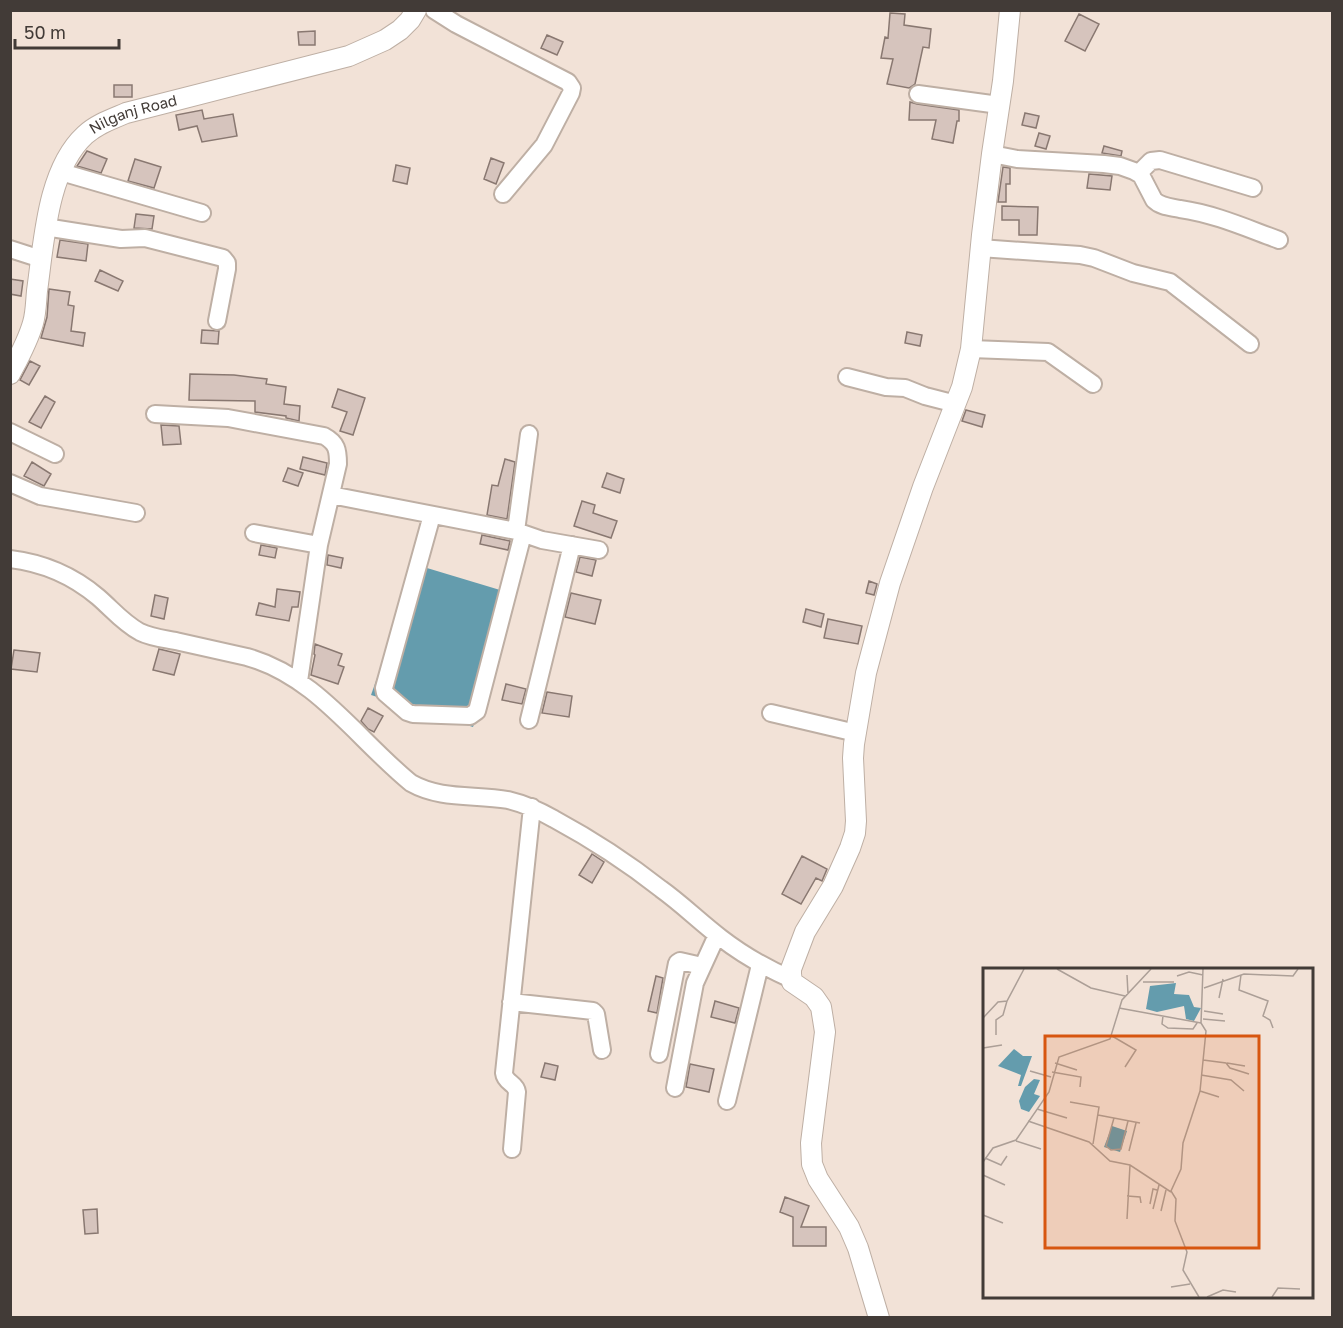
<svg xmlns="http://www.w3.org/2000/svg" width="1343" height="1328" viewBox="0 0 1343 1328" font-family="'Golos Text',sans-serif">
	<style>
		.water { fill: #649cad }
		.building { fill: #d6c4bd; stroke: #897871; stroke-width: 1.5 }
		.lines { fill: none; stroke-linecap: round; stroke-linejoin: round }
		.minor-casing { stroke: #beafa4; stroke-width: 20 }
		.tertiary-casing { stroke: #beafa4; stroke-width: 22 }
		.minor { stroke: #fff; stroke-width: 16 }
		.tertiary { stroke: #fff; stroke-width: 20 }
		.labels { text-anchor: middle; stroke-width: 5; stroke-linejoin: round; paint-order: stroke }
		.street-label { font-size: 15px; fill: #423b37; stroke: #f2e2d7 }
		.inset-road { fill: none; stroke: #ac9f97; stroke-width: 1.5 }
		.view { fill: #d75610; fill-opacity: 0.15; stroke: #d75610; stroke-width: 3 }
		.inset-edge { fill: none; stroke: #423b37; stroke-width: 3 }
	</style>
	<rect width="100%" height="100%" fill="#f2e2d7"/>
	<path class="water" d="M 417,565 L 513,594 L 473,727 L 371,695 Z"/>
	<path class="building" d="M 890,13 L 905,14 L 904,25 L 931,29 L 929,48 L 923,47 L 915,84 L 909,88 L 887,84 L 893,59 L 881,58 L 885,37 L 888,38 Z
		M 1079,14 L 1099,24 L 1085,51 L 1065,41 Z
		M 315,31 L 315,45 L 299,45 L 298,32 Z
		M 547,35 L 563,42 L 557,55 L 541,48 Z
		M 114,85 L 132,85 L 132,97 L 114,97 Z
		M 910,102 L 917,104 L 959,110 L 959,121 L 957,121 L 953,143 L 932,139 L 936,120 L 909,120 Z
		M 202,110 L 204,119 L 233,114 L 237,136 L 202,142 L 197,126 L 179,130 L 176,115 Z
		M 1025,113 L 1039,116 L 1036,128 L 1022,125 Z
		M 1039,133 L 1050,136 L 1046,149 L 1035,146 Z
		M 1104,146 L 1122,151 L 1121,156 L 1102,153 Z
		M 87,151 L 107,159 L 101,173 L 77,166 Z
		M 491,158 L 504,163 L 496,184 L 484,179 Z
		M 135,159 L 161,167 L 154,188 L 128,181 Z
		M 396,165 L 410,168 L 407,184 L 393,181 Z
		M 1003,167 L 1010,168 L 1010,184 L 1006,184 L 1006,202 L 998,202 Z
		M 1089,174 L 1112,176 L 1110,190 L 1087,188 Z
		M 1002,206 L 1038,207 L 1037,235 L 1019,235 L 1019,220 L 1002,220 Z
		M 136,214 L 154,216 L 152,229 L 134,228 Z
		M 60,240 L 88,244 L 86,261 L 57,257 Z
		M 100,270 L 123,281 L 118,291 L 95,281 Z
		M 10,279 L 23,281 L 21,296 L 10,294 Z
		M 49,289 L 70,292 L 68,305 L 74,306 L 71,331 L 85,333 L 83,346 L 41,338 L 47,317 Z
		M 202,330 L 219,331 L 218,344 L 201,343 Z
		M 907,332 L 922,335 L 920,346 L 905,343 Z
		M 30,361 L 40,366 L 29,385 L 20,380 Z
		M 190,374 L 234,375 L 267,379 L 266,384 L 286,387 L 284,404 L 300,406 L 299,421 L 286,418 L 286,416 L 255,412 L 255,401 L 189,400 Z
		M 338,389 L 365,398 L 353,435 L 340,431 L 347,412 L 332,407 Z
		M 45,396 L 55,402 L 41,428 L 29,422 Z
		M 966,410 L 985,415 L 982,427 L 962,421 Z
		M 161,425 L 179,426 L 181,444 L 163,445 Z
		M 303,457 L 327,463 L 325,475 L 300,469 Z
		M 505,459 L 515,462 L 507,519 L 487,515 L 492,485 L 498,486 Z
		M 32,462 L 51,474 L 44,486 L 24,476 Z
		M 288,468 L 303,473 L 298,486 L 283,481 Z
		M 607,473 L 624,479 L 620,493 L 602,487 Z
		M 582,501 L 595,505 L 593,513 L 617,521 L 611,538 L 574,526 Z
		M 482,535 L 510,541 L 508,550 L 480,544 Z
		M 261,545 L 277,548 L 275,558 L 259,555 Z
		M 328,555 L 343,558 L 341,568 L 327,565 Z
		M 580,557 L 596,560 L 592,576 L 576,572 Z
		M 869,581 L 877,584 L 874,595 L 866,593 Z
		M 277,589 L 300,592 L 298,607 L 292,607 L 289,621 L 256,615 L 259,603 L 275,607 Z
		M 571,593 L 601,600 L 595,624 L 565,617 Z
		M 155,595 L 168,598 L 164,619 L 151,616 Z
		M 806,609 L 824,614 L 821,627 L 803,622 Z
		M 828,619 L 862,626 L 858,644 L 824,638 Z
		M 315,644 L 342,654 L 338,665 L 344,667 L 338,684 L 311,675 L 315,655 L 314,654 Z
		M 159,649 L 180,654 L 174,675 L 153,670 Z
		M 14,650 L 40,653 L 37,672 L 11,669 Z
		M 506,684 L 526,689 L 522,704 L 502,700 Z
		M 547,692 L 572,696 L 569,717 L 542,713 Z
		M 368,708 L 383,716 L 374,732 L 368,729 L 361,721 Z
		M 592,854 L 604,862 L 592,883 L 579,875 Z
		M 802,856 L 827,869 L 822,881 L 816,878 L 801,904 L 782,894 Z
		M 656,976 L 663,978 L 657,1013 L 648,1011 Z
		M 715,1001 L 739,1008 L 735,1023 L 711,1017 Z
		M 545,1063 L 558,1066 L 555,1080 L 541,1077 Z
		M 690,1064 L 714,1069 L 709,1092 L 686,1087 Z
		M 785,1197 L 809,1206 L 801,1227 L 826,1227 L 826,1246 L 793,1246 L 793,1217 L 780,1212 Z
		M 97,1209 L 98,1233 L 85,1234 L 83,1210 Z"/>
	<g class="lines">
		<g class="minor-casing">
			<path id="minor" d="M 434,10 L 456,24 L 568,82 L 572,88 L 571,93 L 544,145 L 503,194
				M 918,94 L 999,105
				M 992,154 L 1017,159 L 1104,164 L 1120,166 L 1134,171 L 1141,175 L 1154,200 C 1161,207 1171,207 1180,209 C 1215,214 1246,228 1279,240
				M 61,172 L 202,213
				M 1139,173 L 1151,161 L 1160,160 L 1253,188
				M 45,227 L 121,239 L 145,238 L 223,258 L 227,263 L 227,269 L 217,321
				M 980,248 L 1080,255 L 1094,258 L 1133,273 L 1170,282 L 1250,344
				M 10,249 L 41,259
				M 971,349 L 1048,352 L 1093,384
				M 847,377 L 886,387 L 905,388 L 925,396 L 956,404
				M 155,414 L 228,418 L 324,436 C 337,443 338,450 338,464 L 319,545 L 299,681
				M 10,432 L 55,454
				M 10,483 L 40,496 L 136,513
				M 331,495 L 516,531 L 542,540 L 599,550
				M 432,515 L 384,688 L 385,693 L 407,712 L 413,714 L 470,716 L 477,711 L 523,534
				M 516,531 L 529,434
				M 254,533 L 319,545
				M 10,559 C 44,563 72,575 98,597 C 112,609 123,623 140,632 C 152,638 167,639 180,642 C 202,647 225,652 247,657 C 316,676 357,739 411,783 C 441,800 475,794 508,800 C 525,804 540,811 554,819 C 591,839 628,863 661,889 C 682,904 700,922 721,938 C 743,955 766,968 791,979
				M 771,713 L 856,733
				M 529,720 L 572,545
				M 511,1002 L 593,1011 L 596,1014 L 602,1050
				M 659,1054 L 677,963 L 680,961 L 702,966
				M 675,1088 L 695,983 L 717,935
				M 727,1101 L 760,965
				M 512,1149 L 517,1092 C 516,1083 505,1083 504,1073 L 532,807"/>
		</g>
		<g class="tertiary-casing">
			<g id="tertiary">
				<path id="s1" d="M 10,374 C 19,357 28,341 33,323 C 36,313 36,301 37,291 C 44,242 47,170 85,135 C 97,124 112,119 126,113 L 349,56 L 385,40 L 400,30 L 410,20 L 416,10"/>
				<path d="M 879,1318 L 858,1248 L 849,1227 L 818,1179 L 812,1164 L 811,1143 L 825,1032 L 821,1007 L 814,997 L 792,982 L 791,974 L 791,969 L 805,932 L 833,886 L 850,848 L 855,833 L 856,821 L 853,758 L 854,744 L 866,673 L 890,583 L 923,487 L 962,387 L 971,349 L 982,235 L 992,154 L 1003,81 L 1010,10"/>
			</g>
		</g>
		<use href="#minor" class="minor"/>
		<use href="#tertiary" class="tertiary"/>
	</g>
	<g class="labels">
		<g class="street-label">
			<text dy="5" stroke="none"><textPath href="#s1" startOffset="308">Nilganj Road</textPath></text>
		</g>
	</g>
	<g transform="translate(983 968)">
		<rect width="330" height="330" fill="#f2e2d7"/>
		<path d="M 193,15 L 191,26 L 206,27 L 211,39 L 218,40 L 211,53 L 203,51 L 201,38 L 174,44 L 163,41 L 167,18 ZM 31,81 L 40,88 L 49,88 L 38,118 L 35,118 L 38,107 L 15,98 ZM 51,111 L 57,112 L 51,126 L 57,128 L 46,144 L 38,141 L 36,133 L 42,119 ZM 129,158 L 144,163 L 137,184 L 121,179 Z" fill="#649cad"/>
		<path class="inset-road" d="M 74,1 L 108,20 L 142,28M 144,7 L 145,26M 258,7 L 256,22 L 285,33 L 280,48 L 287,52 L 290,60M 194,8 L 206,4 L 220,7M 160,14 L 191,14M 221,20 L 261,6 L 310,8 L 315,1M 236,30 L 240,11M 136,40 L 218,55M 221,43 L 240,46M 180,48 L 179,56 L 185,60 L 210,61 L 214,55M 0,50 L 15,34 L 24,33 L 41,1M 220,51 L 242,53M 13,67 L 13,52 L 20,47 L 24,33M 129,68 L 153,82 L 142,99M 0,80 L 19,77M 220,92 L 243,95 L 247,100 L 266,106M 72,95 L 94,102M 244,95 L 262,98M 47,103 L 68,109M 69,104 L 98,109 L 97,119M 218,107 L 248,112 L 261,123M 217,123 L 236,129M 87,134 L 116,139 L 110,176M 54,141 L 84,150M 115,147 L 157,155M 131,150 L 123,178 L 128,182 L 138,181 L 145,153M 45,153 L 106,174 L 127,193 L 147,197 L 188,224M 33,173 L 58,181M 146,183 L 153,155M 2,190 L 18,197 L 24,188M 0,194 L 10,180 L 33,172 L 66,124 L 76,89 L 127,71 L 139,32 L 168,1M 0,207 L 22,217M 144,228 L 157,229 L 158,235M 167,236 L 170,221 L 174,222M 170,241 L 176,217M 178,243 L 183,222M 0,247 L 20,255M 144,251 L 147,197M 188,319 L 207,316M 216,329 L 200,302 L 204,284 L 192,253 L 193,231 L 188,223 L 198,201 L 200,175 L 217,123 L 223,63 L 218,55 L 220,1M 224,329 L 240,322 L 253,324M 289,329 L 295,320 L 317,321"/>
		<path class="view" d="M 62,68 L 276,68 L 276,280 L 62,280 Z"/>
		<rect width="330" height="330" class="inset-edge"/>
	</g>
	<rect width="1343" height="1328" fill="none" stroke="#423b37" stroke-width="24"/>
	<path d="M15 39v9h104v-9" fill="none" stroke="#423b37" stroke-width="3"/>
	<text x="24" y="39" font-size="18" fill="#423b37" stroke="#f2e2d7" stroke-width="4.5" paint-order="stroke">50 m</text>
</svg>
